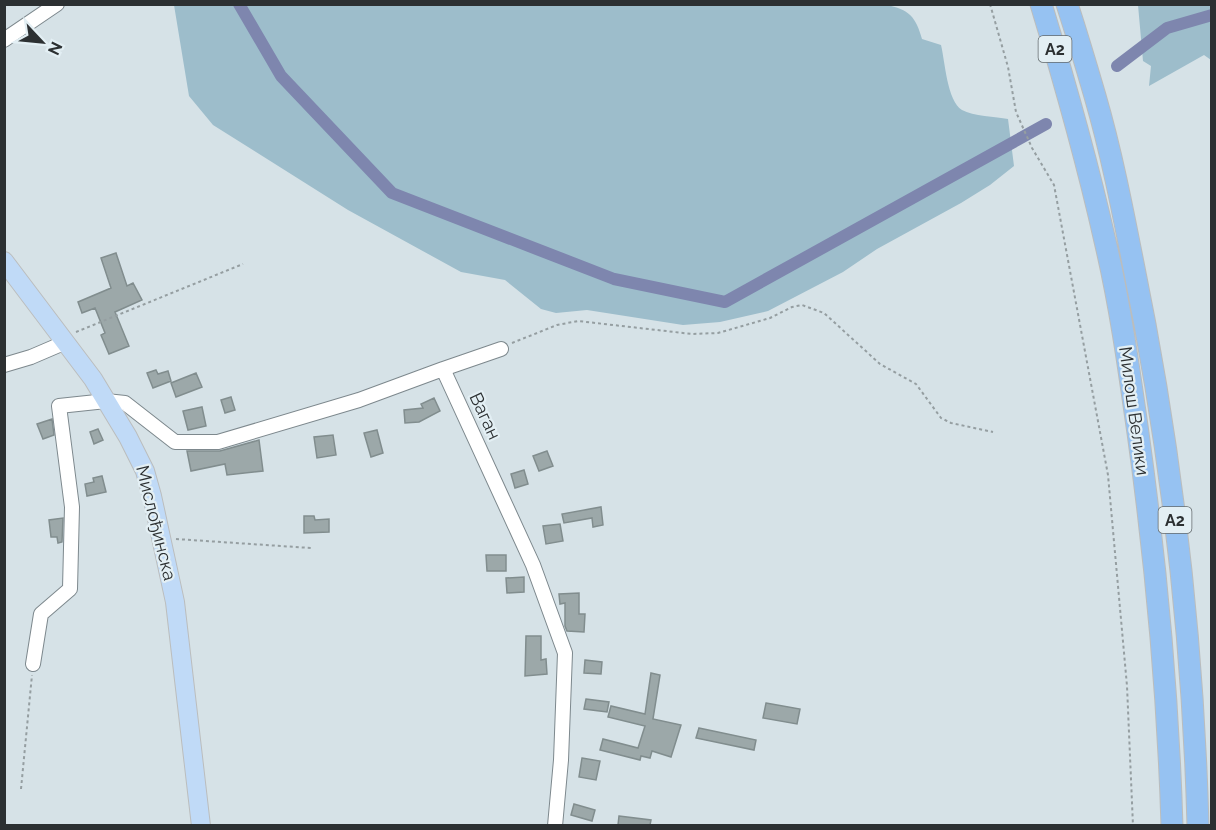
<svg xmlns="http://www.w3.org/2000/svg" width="1216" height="830" viewBox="0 0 1216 830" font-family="Raleway,sans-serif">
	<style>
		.green { fill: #9dbdcb }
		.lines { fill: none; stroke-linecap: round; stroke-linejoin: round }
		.canal { stroke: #7e86ae; stroke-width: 12 }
		.building { fill: #9ca8a9; stroke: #818d8e; stroke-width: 1.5 }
		.minor-casing { stroke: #7d888d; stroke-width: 16 }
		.major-casing { stroke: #bbbdbd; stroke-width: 20 }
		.highway-casing { stroke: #bbbdbd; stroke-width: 23 }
		.path { stroke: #959ea1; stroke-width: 2; stroke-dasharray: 3 3; stroke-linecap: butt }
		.minor { stroke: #fff; stroke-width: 14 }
		.major { stroke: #c0daf7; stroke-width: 18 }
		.highway { stroke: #96c2f2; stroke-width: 21 }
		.labels { text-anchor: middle; stroke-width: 4.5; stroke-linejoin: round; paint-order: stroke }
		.shield { fill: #e3eff4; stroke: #63696c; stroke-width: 1.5 }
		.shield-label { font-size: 16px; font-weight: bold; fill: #2c3032 }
		.street-label { font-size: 18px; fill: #2c3032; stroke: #e3eff4 }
	</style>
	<rect width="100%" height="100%" fill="#d6e2e7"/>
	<path class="green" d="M 174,5 L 886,5 C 909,9 916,17 922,39 L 941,45 C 945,61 947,101 962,110 C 973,116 996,117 1008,119 L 1014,166 L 990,185 L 961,203 L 877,249 L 843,272 L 768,311 L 720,322 L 683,325 L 587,310 L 556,313 L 541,309 L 505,280 L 461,272 L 348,210 L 213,125 L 189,96 Z
		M 1138,5 L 1211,5 L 1211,60 L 1204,55 L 1149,86 L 1151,66 L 1143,61 Z"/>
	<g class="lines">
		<path class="canal" d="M 239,4 L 281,76 L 392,193 L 614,279 L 725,302 L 1046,124
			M 1117,66 L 1167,28 L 1212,15"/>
	</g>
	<path class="building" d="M 116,253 L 127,286 L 133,283 L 142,300 L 115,312 L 129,346 L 109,354 L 101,335 L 105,333 L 95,308 L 82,313 L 78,302 L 111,288 L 101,258 Z
		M 156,370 L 158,374 L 168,371 L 171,381 L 153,388 L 147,373 Z
		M 196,373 L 202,387 L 176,397 L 171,383 Z
		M 231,397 L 235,410 L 225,413 L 221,400 Z
		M 434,398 L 440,411 L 419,422 L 405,423 L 404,410 L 423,408 L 421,404 Z
		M 202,407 L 206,426 L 188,430 L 183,411 Z
		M 52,419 L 54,435 L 43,439 L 37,424 Z
		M 98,429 L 103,440 L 94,444 L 90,432 Z
		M 377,430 L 383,453 L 371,457 L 364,433 Z
		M 333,435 L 336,455 L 317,458 L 314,437 Z
		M 259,440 L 263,471 L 227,475 L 225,464 L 191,471 L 187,451 L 220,451 Z
		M 547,451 L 553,466 L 539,471 L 533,456 Z
		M 524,470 L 528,484 L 515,488 L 511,474 Z
		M 102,476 L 106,492 L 87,496 L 85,484 L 94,482 L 93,478 Z
		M 601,507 L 603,525 L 593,527 L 592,518 L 564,523 L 562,514 Z
		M 304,516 L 314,516 L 315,520 L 329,519 L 329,532 L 304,533 Z
		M 63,518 L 62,542 L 58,543 L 57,537 L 51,537 L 49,520 Z
		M 560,524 L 563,541 L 546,544 L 543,526 Z
		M 486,555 L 506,555 L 506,571 L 487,571 Z
		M 524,577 L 524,592 L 507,593 L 506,578 Z
		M 579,593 L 579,614 L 585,614 L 584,632 L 567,631 L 565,626 L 565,603 L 560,604 L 559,594 Z
		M 526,636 L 541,636 L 541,660 L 546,659 L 547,674 L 525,676 Z
		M 585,660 L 602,662 L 601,674 L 584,673 Z
		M 651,673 L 660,675 L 653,719 L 681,725 L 671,757 L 652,751 L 650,758 L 641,756 L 640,760 L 600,750 L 603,739 L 638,748 L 645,726 L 608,717 L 611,706 L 645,714 Z
		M 586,699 L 609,702 L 607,712 L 584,709 Z
		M 766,703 L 800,709 L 797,724 L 763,718 Z
		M 699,728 L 756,740 L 754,750 L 696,738 Z
		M 582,758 L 600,761 L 596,780 L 579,777 Z
		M 574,804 L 595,810 L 592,821 L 571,815 Z
		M 619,816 L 651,820 L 650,825 L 618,825 Z"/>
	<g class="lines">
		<g class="minor-casing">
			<path id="minor" d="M 4,40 L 57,4
				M 4,365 L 31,357 L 66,342
				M 443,369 L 501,349
				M 33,664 L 41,614 L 70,589 L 72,507 L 59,406 L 106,401 L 125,403 L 175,442 L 218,442 L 359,400 L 443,369 L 533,565 L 565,653 L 561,760 L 555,826"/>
		</g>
		<g class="major-casing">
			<path id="major" d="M 4,261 L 93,379 L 128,437 L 145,471 L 152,496 L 175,602 L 201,826"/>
		</g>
		<g class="highway-casing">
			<path id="highway" d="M 1041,4 C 1065,83 1087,161 1105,241 C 1120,304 1129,369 1138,433 C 1156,563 1168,694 1172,826
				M 1067,4 C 1077,35 1086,65 1095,96 C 1111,151 1122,207 1133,263 C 1171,448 1193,637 1198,826"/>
		</g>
		<path class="path" d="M 990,4 L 1008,67 L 1016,112 L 1032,148 L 1054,185 L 1108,475 L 1127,686 L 1133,826
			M 76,332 L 243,264
			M 512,343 L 557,325 L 578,321 L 692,334 L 718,333 L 770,318 L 792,307 L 802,305 L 824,313 L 880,364 L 916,384 L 941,418 L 951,423 L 993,432
			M 176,539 L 311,548
			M 21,789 L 32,675"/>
		<use href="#minor" class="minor"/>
		<use href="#major" class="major"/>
		<use href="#highway" class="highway"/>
	</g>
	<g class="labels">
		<g class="shield">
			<rect x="1038.5" y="36" width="33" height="26" rx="4.5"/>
			<rect x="1158.5" y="507" width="33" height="26" rx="4.5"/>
		</g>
		<g class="shield-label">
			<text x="1055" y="55">A2</text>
			<text x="1175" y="526">A2</text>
		</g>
		<g class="street-label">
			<text transform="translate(1134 411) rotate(82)" y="6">Милош Велики</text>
			<text transform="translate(485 416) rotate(65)" y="6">Ваган</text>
			<text transform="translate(156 523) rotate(76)" y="6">Мислођинска</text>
		</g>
	</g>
	<rect width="1216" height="830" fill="none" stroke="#2c3032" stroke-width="12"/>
	<g transform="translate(42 42) rotate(116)" stroke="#e3eff4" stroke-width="4.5" paint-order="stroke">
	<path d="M0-4.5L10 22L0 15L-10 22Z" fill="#2c3032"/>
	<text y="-9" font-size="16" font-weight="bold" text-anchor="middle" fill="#2c3032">N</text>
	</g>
</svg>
